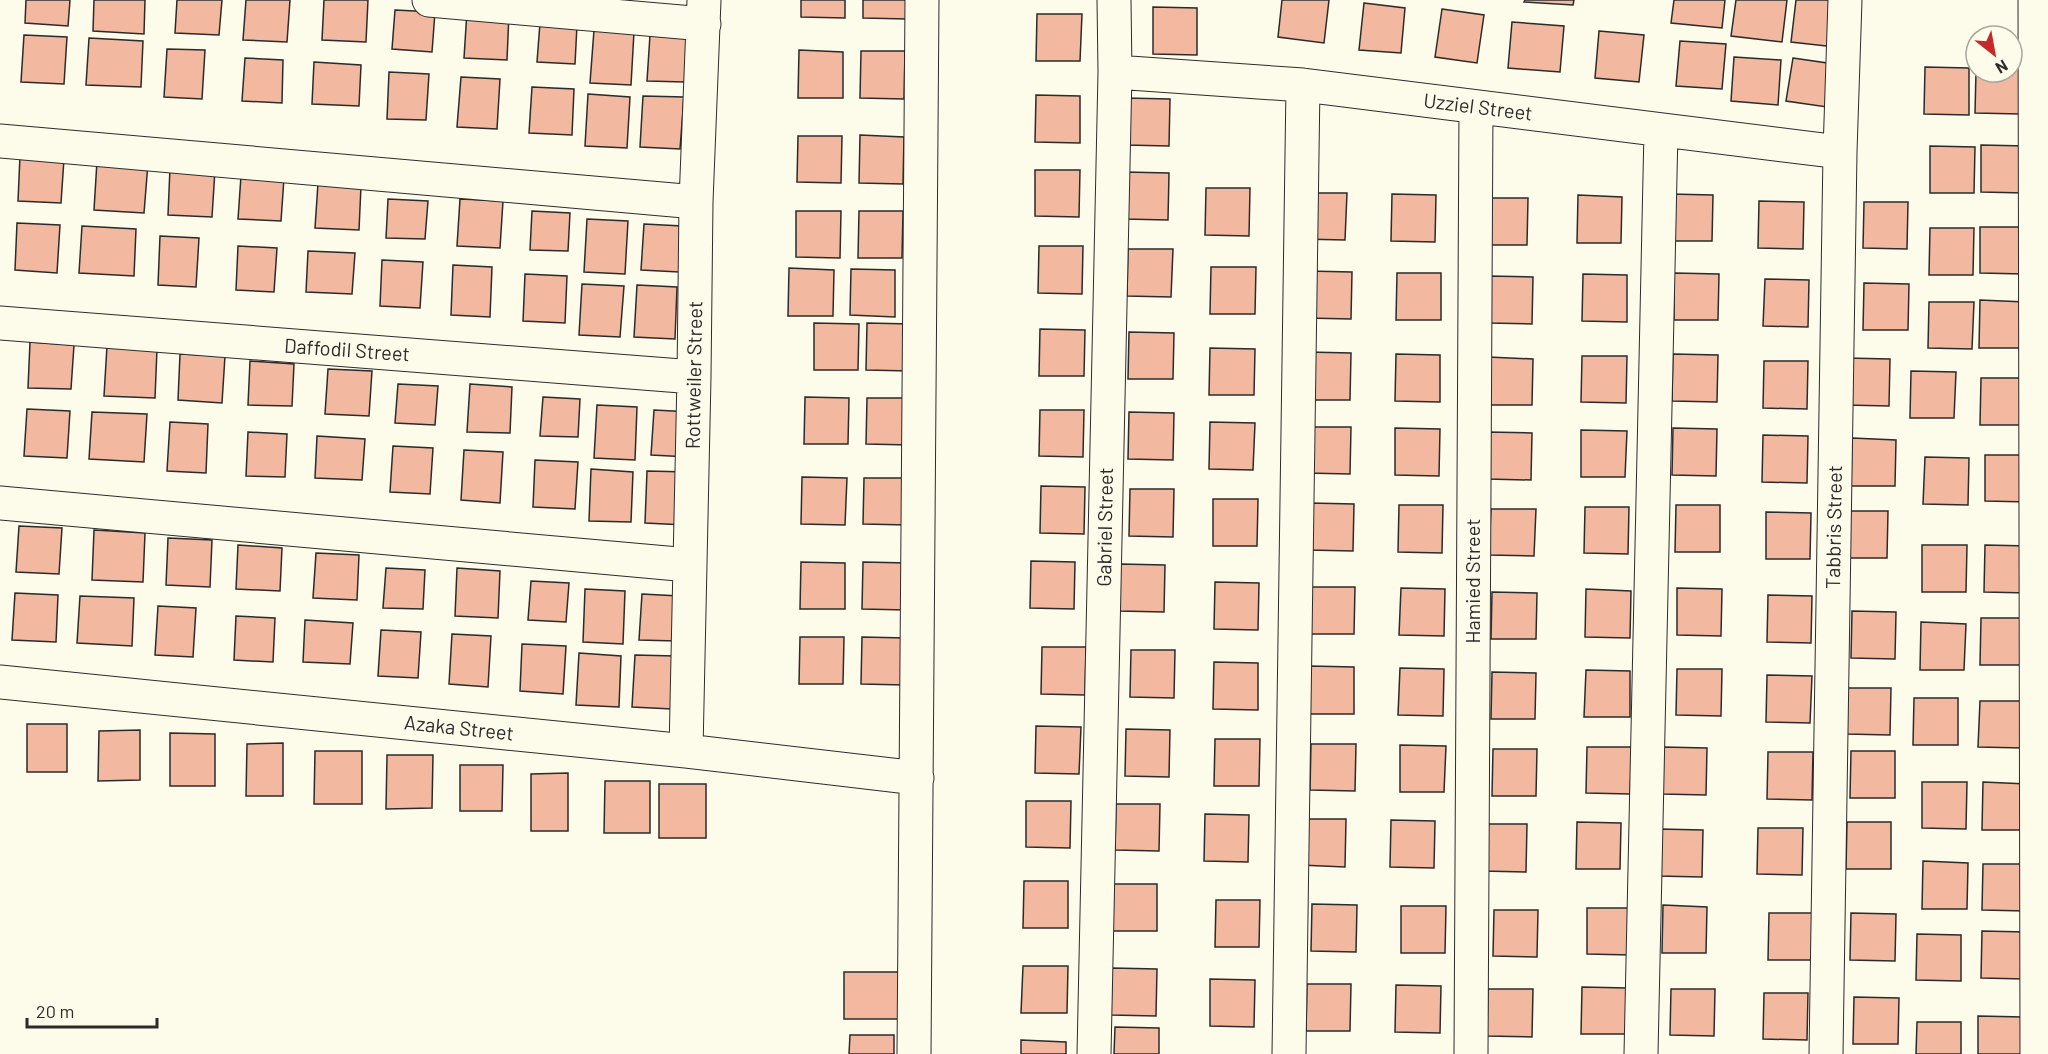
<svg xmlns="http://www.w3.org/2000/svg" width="2048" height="1054" viewBox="0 0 2048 1054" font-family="Barlow,sans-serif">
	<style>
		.building { fill: #f2b8a0; stroke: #2b2b2b; stroke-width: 1.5 }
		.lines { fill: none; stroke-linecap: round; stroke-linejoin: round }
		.street-casing { stroke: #2b2b2b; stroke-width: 35 }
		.street { stroke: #fdfbea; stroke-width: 33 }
		.labels { text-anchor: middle; stroke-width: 4.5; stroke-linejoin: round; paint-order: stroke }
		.street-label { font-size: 20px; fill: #2b2b2b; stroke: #fdfbea }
	</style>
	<rect width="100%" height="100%" fill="#fdfbea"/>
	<path class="building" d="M 26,0 L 70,0 L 68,26 L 25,23 Z
		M 94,0 L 145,0 L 144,34 L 93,31 Z
		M 177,0 L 222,0 L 219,35 L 175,33 Z
		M 246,0 L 290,0 L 287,42 L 243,40 Z
		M 324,0 L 368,0 L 366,42 L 322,40 Z
		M 801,0 L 845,0 L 845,18 L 801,17 Z
		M 863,0 L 907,0 L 907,19 L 863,18 Z
		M 1282,0 L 1329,0 L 1324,43 L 1278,37 Z
		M 1525,0 L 1574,0 L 1573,5 L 1524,2 Z
		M 1674,0 L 1725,0 L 1722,28 L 1671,23 Z
		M 1736,0 L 1787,0 L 1782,42 L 1731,36 Z
		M 1796,0 L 1841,0 L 1835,47 L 1791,42 Z
		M 1364,3 L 1405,8 L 1401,53 L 1359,50 Z
		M 1153,7 L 1197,8 L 1197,55 L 1153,54 Z
		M 1442,9 L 1484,15 L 1477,63 L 1435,57 Z
		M 395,10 L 435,12 L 432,52 L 392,49 Z
		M 467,11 L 509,13 L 507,60 L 464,58 Z
		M 1037,14 L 1082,14 L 1080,61 L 1036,61 Z
		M 1512,22 L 1564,26 L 1560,72 L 1508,68 Z
		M 540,23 L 577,25 L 575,64 L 537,62 Z
		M 594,30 L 634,32 L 631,85 L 590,83 Z
		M 1599,31 L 1644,35 L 1639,82 L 1595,78 Z
		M 24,35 L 67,37 L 64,84 L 21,82 Z
		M 650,35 L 687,36 L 685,82 L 647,81 Z
		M 89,38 L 143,41 L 141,87 L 86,85 Z
		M 1680,41 L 1726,44 L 1722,89 L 1676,86 Z
		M 167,49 L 205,50 L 202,99 L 164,97 Z
		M 799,50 L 843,52 L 843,98 L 798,98 Z
		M 861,51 L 905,51 L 904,99 L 860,98 Z
		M 1734,57 L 1781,60 L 1778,105 L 1731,101 Z
		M 245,58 L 283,60 L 282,103 L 242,101 Z
		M 1793,58 L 1834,64 L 1827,107 L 1786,101 Z
		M 314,62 L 361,65 L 359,106 L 312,104 Z
		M 1925,67 L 1969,68 L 1969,115 L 1924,114 Z
		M 2012,67 L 2020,67 L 2020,114 L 1975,113 L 1976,72 L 2012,72 Z
		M 389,72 L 429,74 L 426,120 L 387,119 Z
		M 461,77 L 500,79 L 497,129 L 457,127 Z
		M 532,87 L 574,89 L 572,135 L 529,133 Z
		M 588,94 L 630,97 L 627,148 L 585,146 Z
		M 1036,95 L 1080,96 L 1080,143 L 1035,142 Z
		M 643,96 L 684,97 L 680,149 L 640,147 Z
		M 1125,98 L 1170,99 L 1169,146 L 1125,145 Z
		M 860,135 L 904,137 L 903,184 L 859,183 Z
		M 798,136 L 842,136 L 841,183 L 797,182 Z
		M 1981,145 L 2026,146 L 2025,193 L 1981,192 Z
		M 1930,146 L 1975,147 L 1974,193 L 1930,193 Z
		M 20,156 L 64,159 L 61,203 L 18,201 Z
		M 97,161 L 148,163 L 144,213 L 94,210 Z
		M 170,168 L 215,170 L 212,217 L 168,215 Z
		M 1035,170 L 1080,170 L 1079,217 L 1035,216 Z
		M 1125,172 L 1169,173 L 1168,220 L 1124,219 Z
		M 241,176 L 284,178 L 281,221 L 238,219 Z
		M 318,183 L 361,186 L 359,230 L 315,228 Z
		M 1206,188 L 1250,188 L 1249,236 L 1205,235 Z
		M 1302,193 L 1347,193 L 1345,240 L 1301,239 Z
		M 1392,194 L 1436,195 L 1435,242 L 1391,241 Z
		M 1669,194 L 1713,195 L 1712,241 L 1668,241 Z
		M 1578,195 L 1622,197 L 1621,243 L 1577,243 Z
		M 1483,198 L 1528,198 L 1527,245 L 1483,245 Z
		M 388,199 L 428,201 L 425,239 L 386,238 Z
		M 460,199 L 503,201 L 500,248 L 457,246 Z
		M 1759,201 L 1804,202 L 1803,249 L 1758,248 Z
		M 1864,202 L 1908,202 L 1907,249 L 1863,248 Z
		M 532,211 L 570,213 L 568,251 L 530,250 Z
		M 796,211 L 841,211 L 840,258 L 796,257 Z
		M 859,211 L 903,211 L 902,258 L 858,258 Z
		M 587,219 L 628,221 L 625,274 L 584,272 Z
		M 17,223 L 60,225 L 57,273 L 15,270 Z
		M 644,224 L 682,226 L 679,272 L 641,270 Z
		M 82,226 L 136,229 L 134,276 L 79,273 Z
		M 1980,227 L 2025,227 L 2024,274 L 1980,273 Z
		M 1930,228 L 1974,228 L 1973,275 L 1929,275 Z
		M 160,236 L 199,238 L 196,287 L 158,285 Z
		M 238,246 L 277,248 L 274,292 L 236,290 Z
		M 1039,246 L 1083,246 L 1082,294 L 1038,293 Z
		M 1128,249 L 1173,249 L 1171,297 L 1127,296 Z
		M 308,251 L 355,253 L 352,294 L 306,292 Z
		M 382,260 L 423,262 L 420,308 L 380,306 Z
		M 453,265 L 492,267 L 490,317 L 451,315 Z
		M 1211,267 L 1256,267 L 1255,314 L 1210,314 Z
		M 789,268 L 834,270 L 833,316 L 788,316 Z
		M 851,269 L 895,270 L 895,317 L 850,315 Z
		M 1307,271 L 1352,272 L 1351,319 L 1306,318 Z
		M 1397,273 L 1441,273 L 1441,320 L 1396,320 Z
		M 1674,273 L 1719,274 L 1718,320 L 1674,320 Z
		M 525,274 L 567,276 L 565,323 L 523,321 Z
		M 1583,274 L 1627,275 L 1627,322 L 1582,321 Z
		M 1489,276 L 1533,277 L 1532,324 L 1488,323 Z
		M 1765,279 L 1809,280 L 1808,327 L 1763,326 Z
		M 1864,283 L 1909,284 L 1908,330 L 1863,330 Z
		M 582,284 L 624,286 L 620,337 L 579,335 Z
		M 637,285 L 677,287 L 675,339 L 634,337 Z
		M 1980,300 L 2025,302 L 2023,348 L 1979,348 Z
		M 1929,302 L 1974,302 L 1972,349 L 1928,348 Z
		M 814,323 L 859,324 L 858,370 L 814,370 Z
		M 867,323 L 911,324 L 910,371 L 866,370 Z
		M 1040,329 L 1085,330 L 1084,376 L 1039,376 Z
		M 1129,332 L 1174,333 L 1173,379 L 1128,379 Z
		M 30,342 L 74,345 L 71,389 L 28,388 Z
		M 107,346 L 157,349 L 155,398 L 104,396 Z
		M 1210,348 L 1255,349 L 1254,395 L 1209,395 Z
		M 1307,352 L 1351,353 L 1350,400 L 1306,400 Z
		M 180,354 L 225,356 L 222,403 L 178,400 Z
		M 1396,354 L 1440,355 L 1440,402 L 1395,401 Z
		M 1673,354 L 1718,355 L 1717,402 L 1672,401 Z
		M 1582,356 L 1627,356 L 1626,403 L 1581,402 Z
		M 1488,357 L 1533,359 L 1532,405 L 1487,405 Z
		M 1846,358 L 1890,359 L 1889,406 L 1845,405 Z
		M 250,361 L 294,364 L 292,406 L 248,405 Z
		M 1764,361 L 1808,361 L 1807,409 L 1763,408 Z
		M 328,369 L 372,371 L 369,416 L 325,414 Z
		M 1911,371 L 1956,372 L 1954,418 L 1910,418 Z
		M 1981,378 L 2025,378 L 2025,425 L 1980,425 Z
		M 398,384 L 438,386 L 435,425 L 395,423 Z
		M 470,384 L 512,387 L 510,433 L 467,432 Z
		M 543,397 L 580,399 L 578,437 L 540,436 Z
		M 805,397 L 849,398 L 848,444 L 804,444 Z
		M 867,398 L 911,398 L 910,445 L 866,444 Z
		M 597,405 L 637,407 L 635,460 L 594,458 Z
		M 27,409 L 70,411 L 67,458 L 24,456 Z
		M 654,410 L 692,412 L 689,457 L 651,455 Z
		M 1040,410 L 1084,410 L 1083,457 L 1039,456 Z
		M 92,412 L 147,414 L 144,462 L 89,459 Z
		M 1129,412 L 1174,413 L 1173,460 L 1128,459 Z
		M 170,422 L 208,424 L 206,473 L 167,471 Z
		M 1210,422 L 1255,423 L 1253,470 L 1209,469 Z
		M 1306,427 L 1351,427 L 1350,474 L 1305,473 Z
		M 1395,428 L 1440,429 L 1439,476 L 1395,475 Z
		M 1673,428 L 1717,429 L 1716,476 L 1672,475 Z
		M 1581,430 L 1627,431 L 1625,477 L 1581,477 Z
		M 248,432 L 287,434 L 285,477 L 246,476 Z
		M 1488,432 L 1532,433 L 1531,480 L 1487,479 Z
		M 1763,435 L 1808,436 L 1807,483 L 1762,482 Z
		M 317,436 L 365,439 L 362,480 L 315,478 Z
		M 1852,438 L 1896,440 L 1895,486 L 1851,486 Z
		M 393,446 L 433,448 L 430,494 L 390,492 Z
		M 464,450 L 503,452 L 500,503 L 461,500 Z
		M 1985,455 L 2030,455 L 2029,502 L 1985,501 Z
		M 1925,457 L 1969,458 L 1968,505 L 1923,504 Z
		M 535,460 L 578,462 L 575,509 L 533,507 Z
		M 591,469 L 633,472 L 631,522 L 589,521 Z
		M 647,471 L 688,472 L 685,525 L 645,523 Z
		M 802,477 L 847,478 L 845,525 L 801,524 Z
		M 864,478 L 908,478 L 908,525 L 863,524 Z
		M 1041,486 L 1085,487 L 1084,534 L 1040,533 Z
		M 1130,489 L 1174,489 L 1173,537 L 1129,536 Z
		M 1213,499 L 1258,499 L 1257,546 L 1213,546 Z
		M 1309,503 L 1354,504 L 1353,551 L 1308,550 Z
		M 1399,505 L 1443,505 L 1442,553 L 1398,552 Z
		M 1676,505 L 1720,505 L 1720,552 L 1675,552 Z
		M 1585,507 L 1629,507 L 1628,554 L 1584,553 Z
		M 1491,509 L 1536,509 L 1534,556 L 1489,555 Z
		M 1843,511 L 1888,511 L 1887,558 L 1843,558 Z
		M 1766,512 L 1811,513 L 1810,559 L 1766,559 Z
		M 19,526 L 62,528 L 59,574 L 16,572 Z
		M 94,530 L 145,533 L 143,582 L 92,580 Z
		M 168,538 L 212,540 L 210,587 L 166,585 Z
		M 238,545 L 282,548 L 280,591 L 236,589 Z
		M 1922,545 L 1967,545 L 1966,592 L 1922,592 Z
		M 1985,545 L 2029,546 L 2029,593 L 1984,592 Z
		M 316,553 L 359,555 L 357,600 L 313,598 Z
		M 1031,561 L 1075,562 L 1074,609 L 1030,608 Z
		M 801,562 L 845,563 L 845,609 L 800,609 Z
		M 863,562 L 908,563 L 907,610 L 862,609 Z
		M 1120,564 L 1165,565 L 1164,612 L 1119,611 Z
		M 386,568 L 425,570 L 423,609 L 383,608 Z
		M 457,568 L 500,571 L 498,618 L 455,616 Z
		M 531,581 L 569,583 L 566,622 L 528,620 Z
		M 1215,582 L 1259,583 L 1258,630 L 1214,629 Z
		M 1311,587 L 1355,587 L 1354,634 L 1310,634 Z
		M 1401,588 L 1445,589 L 1444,636 L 1399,635 Z
		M 1677,588 L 1722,589 L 1721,636 L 1677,635 Z
		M 585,589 L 625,591 L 623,644 L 583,642 Z
		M 1586,589 L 1631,591 L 1630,638 L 1585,637 Z
		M 1492,592 L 1537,593 L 1536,639 L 1491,639 Z
		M 15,593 L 58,595 L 56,642 L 12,640 Z
		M 642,594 L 679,596 L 676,641 L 639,640 Z
		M 1768,595 L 1812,596 L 1811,643 L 1767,642 Z
		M 80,596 L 134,598 L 132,646 L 77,643 Z
		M 158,606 L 196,608 L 193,657 L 155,655 Z
		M 1852,611 L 1896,612 L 1895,659 L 1851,658 Z
		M 236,616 L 275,618 L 273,662 L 234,660 Z
		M 1981,618 L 2025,618 L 2024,665 L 1980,665 Z
		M 305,620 L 353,623 L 350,664 L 303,662 Z
		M 1921,622 L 1966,624 L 1964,670 L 1920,670 Z
		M 381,630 L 421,632 L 418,678 L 378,676 Z
		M 452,634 L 491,636 L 488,687 L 449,684 Z
		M 800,637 L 844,637 L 843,684 L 799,684 Z
		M 862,637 L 906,638 L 905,685 L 861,684 Z
		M 522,644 L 566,646 L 563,694 L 520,691 Z
		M 1042,647 L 1086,647 L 1085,695 L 1041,694 Z
		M 1131,650 L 1175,650 L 1174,698 L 1130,697 Z
		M 579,653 L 621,656 L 619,707 L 576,705 Z
		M 635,655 L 675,656 L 672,709 L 632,707 Z
		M 1214,662 L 1258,663 L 1258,710 L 1213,709 Z
		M 1310,666 L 1354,667 L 1354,714 L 1309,714 Z
		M 1400,668 L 1444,669 L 1443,716 L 1398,715 Z
		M 1677,669 L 1722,669 L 1721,716 L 1676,715 Z
		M 1586,670 L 1630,671 L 1630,717 L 1584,717 Z
		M 1492,672 L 1536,673 L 1535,719 L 1491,719 Z
		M 1767,675 L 1812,676 L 1810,723 L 1766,722 Z
		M 1847,688 L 1891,688 L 1890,735 L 1846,734 Z
		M 1914,698 L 1958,698 L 1958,745 L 1913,745 Z
		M 1980,701 L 2024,701 L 2023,748 L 1978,747 Z
		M 27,724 L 67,724 L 67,772 L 27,772 Z
		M 1036,726 L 1081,727 L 1079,774 L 1035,773 Z
		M 1126,729 L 1170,730 L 1169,777 L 1125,776 Z
		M 140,730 L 140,780 L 98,781 L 99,731 Z
		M 170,733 L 215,734 L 215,786 L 170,786 Z
		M 1215,739 L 1260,739 L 1259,786 L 1214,786 Z
		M 283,743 L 283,796 L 246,796 L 247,744 Z
		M 1311,744 L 1356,744 L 1355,791 L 1310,790 Z
		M 1400,745 L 1446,746 L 1444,792 L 1400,792 Z
		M 1587,747 L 1632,747 L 1630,794 L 1586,793 Z
		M 1663,747 L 1707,748 L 1706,795 L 1662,794 Z
		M 1493,749 L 1537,749 L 1536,796 L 1492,796 Z
		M 315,751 L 362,751 L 362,804 L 314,804 Z
		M 1851,751 L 1895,751 L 1895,798 L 1850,798 Z
		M 1768,752 L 1813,752 L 1812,800 L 1767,799 Z
		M 387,755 L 433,755 L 432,808 L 386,809 Z
		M 460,765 L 503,765 L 502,811 L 460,811 Z
		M 568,773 L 568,831 L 531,831 L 531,774 Z
		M 605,781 L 650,781 L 650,833 L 604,833 Z
		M 1922,782 L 1967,782 L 1966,829 L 1922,828 Z
		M 1983,782 L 2027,784 L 2026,830 L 1982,830 Z
		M 659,784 L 706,784 L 706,838 L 659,838 Z
		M 1026,801 L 1071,801 L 1070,848 L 1026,847 Z
		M 1116,804 L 1160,804 L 1159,851 L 1115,850 Z
		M 1205,814 L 1249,815 L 1248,862 L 1204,861 Z
		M 1302,819 L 1346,819 L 1345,867 L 1300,865 Z
		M 1391,820 L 1435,821 L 1434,868 L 1390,867 Z
		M 1577,822 L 1621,823 L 1620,869 L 1576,869 Z
		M 1847,822 L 1891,822 L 1891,869 L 1846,869 Z
		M 1483,824 L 1527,824 L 1526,872 L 1482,871 Z
		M 1758,828 L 1803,828 L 1802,875 L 1757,874 Z
		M 1659,829 L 1703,830 L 1702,877 L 1658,876 Z
		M 1923,861 L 1968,863 L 1967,909 L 1922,909 Z
		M 1983,864 L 2027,864 L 2026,911 L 1982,910 Z
		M 1024,881 L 1068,881 L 1068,928 L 1023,928 Z
		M 1113,884 L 1157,884 L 1157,931 L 1112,931 Z
		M 1216,900 L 1260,900 L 1259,947 L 1215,947 Z
		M 1312,904 L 1357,905 L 1356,952 L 1311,951 Z
		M 1663,905 L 1707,907 L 1706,953 L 1662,953 Z
		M 1401,906 L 1446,906 L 1445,953 L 1401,953 Z
		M 1587,908 L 1632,908 L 1631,955 L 1587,954 Z
		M 1494,910 L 1538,910 L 1537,957 L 1493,956 Z
		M 1769,913 L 1814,913 L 1812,960 L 1768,960 Z
		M 1851,913 L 1896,914 L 1895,961 L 1850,960 Z
		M 1982,931 L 2026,932 L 2025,979 L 1981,978 Z
		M 1917,934 L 1961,935 L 1961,981 L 1916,980 Z
		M 1023,966 L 1068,966 L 1067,1013 L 1021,1013 Z
		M 1112,968 L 1157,969 L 1156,1016 L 1111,1015 Z
		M 844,972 L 899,972 L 899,1019 L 844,1019 Z
		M 1210,979 L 1255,980 L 1254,1027 L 1210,1026 Z
		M 1307,984 L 1351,984 L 1350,1031 L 1306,1031 Z
		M 1396,985 L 1441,986 L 1440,1033 L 1395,1032 Z
		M 1582,987 L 1627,988 L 1626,1034 L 1581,1034 Z
		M 1488,989 L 1533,989 L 1532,1037 L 1487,1036 Z
		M 1671,989 L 1715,989 L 1714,1036 L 1670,1035 Z
		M 1764,993 L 1808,993 L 1807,1040 L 1763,1039 Z
		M 1854,997 L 1899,998 L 1898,1044 L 1853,1044 Z
		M 1978,1016 L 2023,1017 L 2022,1054 L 1978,1054 Z
		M 1917,1022 L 1961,1022 L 1961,1054 L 1916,1054 Z
		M 1115,1027 L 1159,1028 L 1159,1054 L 1114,1054 Z
		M 850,1035 L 894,1035 L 894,1054 L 849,1054 Z
		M 1021,1040 L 1066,1042 L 1066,1054 L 1021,1054 Z"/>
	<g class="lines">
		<g class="street-casing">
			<path id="street" d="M 429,0 L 704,24
				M 2035,0 L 2037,1054
				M 1115,72 L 1303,85 L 1840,152
				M 0,141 L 696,202
				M 0,323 L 694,377
				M 0,503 L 689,565
				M 0,682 L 686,751 L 917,778
				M 686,751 L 694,377 L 696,202 L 704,0
				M 914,1054 L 922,0
				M 1094,1054 L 1115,72 L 1114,0
				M 1289,1054 L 1303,85
				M 1471,1054 L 1476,108
				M 1641,1054 L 1661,130
				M 1826,1054 L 1840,152 L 1845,0"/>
		</g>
		<use href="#street" class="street"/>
	</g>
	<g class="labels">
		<g class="street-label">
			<text transform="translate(1478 107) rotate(7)" y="7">Uzziel Street</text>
			<text transform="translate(347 350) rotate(4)" y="7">Daffodil Street</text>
			<text transform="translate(694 375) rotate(-89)" y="7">Rottweiler Street</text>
			<text transform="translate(1105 527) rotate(-89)" y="7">Gabriel Street</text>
			<text transform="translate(1834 527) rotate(-89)" y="7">Tabbris Street</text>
			<text transform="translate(1473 581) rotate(-90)" y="7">Hamied Street</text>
			<text transform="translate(459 728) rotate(6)" y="7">Azaka Street</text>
		</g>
	</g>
	<g transform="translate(1994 54) rotate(149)"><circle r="28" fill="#fdfbea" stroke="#a9a89e" stroke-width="1.5"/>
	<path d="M0-4.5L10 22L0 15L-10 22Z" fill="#c62828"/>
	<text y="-9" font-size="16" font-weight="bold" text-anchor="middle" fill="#2b2b2b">N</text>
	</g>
	<path d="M27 1018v9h130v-9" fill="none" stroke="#2b2b2b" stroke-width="3"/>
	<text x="36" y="1018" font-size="18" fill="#2b2b2b" stroke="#fdfbea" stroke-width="4.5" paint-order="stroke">20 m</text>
</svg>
